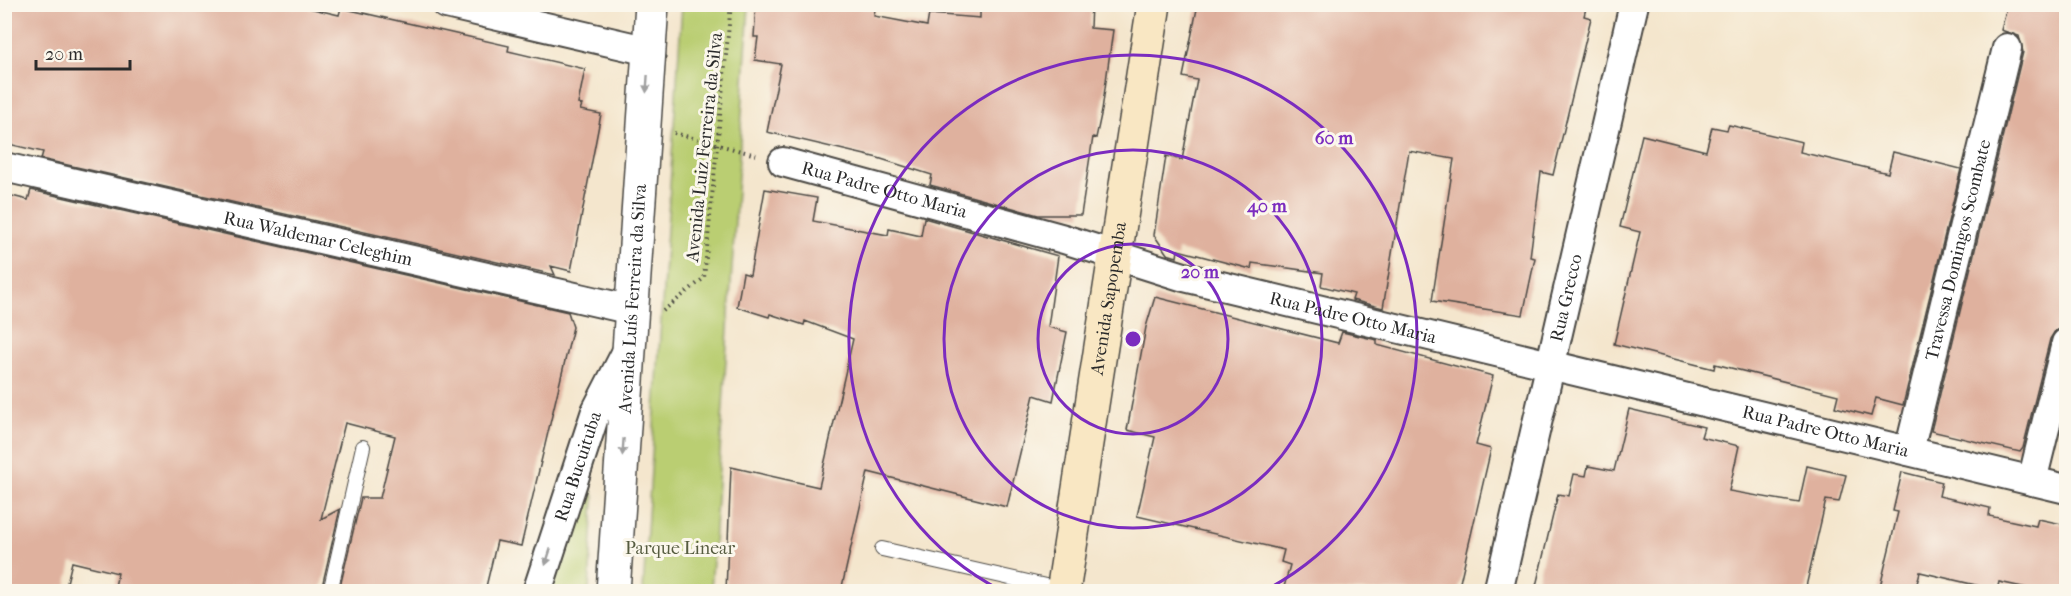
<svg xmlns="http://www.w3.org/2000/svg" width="2071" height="596" viewBox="0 0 2071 596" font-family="'IM FELL French Canon',serif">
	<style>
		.green { fill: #bace72; stroke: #727c4e; stroke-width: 1.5 }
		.building { fill: #dfb19e }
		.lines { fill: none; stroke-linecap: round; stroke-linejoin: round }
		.service-casing { stroke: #494743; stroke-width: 16 }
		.minor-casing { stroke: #494743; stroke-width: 32 }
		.tertiary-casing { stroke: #494743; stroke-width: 36 }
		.secondary-casing { stroke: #494743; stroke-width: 36 }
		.path { stroke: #494743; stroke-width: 4; stroke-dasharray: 1.5 4.5; stroke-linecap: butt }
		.service { stroke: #fff; stroke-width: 14 }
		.minor { stroke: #fff; stroke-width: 28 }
		.tertiary { stroke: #fff; stroke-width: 33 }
		.secondary { stroke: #f9e7c3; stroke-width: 33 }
		.oneway { fill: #a0a0a0 }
		.ring { fill: none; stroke: #7b2cbf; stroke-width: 3 }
		.labels { text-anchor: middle; stroke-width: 6; stroke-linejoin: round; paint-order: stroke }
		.street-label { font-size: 18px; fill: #2b2b2b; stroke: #fbf7ec }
		.park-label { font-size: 18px; fill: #565c40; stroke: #fbf7ec }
		.centre { fill: #7b2cbf; stroke: #fbf7ec; stroke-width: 3 }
		.ring-label { font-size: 18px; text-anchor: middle; font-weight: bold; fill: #7b2cbf; stroke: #fbf7ec; stroke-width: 6; stroke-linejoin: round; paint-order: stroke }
	</style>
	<rect width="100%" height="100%" fill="#fbf7ec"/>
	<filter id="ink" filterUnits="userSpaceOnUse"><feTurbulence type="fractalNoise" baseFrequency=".0167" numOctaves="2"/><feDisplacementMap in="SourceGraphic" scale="12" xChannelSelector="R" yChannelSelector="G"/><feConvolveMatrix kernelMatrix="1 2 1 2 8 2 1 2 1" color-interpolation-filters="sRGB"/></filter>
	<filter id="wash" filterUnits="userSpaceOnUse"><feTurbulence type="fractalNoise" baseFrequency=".008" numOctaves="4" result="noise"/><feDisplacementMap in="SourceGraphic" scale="24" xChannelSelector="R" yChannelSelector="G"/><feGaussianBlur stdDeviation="1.35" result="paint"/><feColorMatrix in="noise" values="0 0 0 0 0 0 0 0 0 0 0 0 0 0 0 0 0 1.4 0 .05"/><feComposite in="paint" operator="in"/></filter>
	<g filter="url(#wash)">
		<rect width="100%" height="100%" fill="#f4e6cd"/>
		<path class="green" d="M 682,5 L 749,5 L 711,591 L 643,591 Z
			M 581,485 L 592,490 L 594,498 L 589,591 L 549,592 Z"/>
		<g id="blocks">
			<path class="building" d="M 4,4 L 292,4 L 339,15 L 341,8 L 509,46 L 508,51 L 585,69 L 578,104 L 582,105 L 580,110 L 601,114 L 571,271 L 551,266 L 555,275 L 41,159 L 43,152 L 4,143 Z
				M 756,4 L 830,4 L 875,9 L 874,16 L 927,26 L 929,14 L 980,18 L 980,4 L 1091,4 L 1090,28 L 1113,30 L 1102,110 L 1096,138 L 1093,137 L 1081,215 L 1038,215 L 930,185 L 932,175 L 878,158 L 767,132 L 781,64 L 755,60 L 758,37 L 754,37 Z
				M 1198,4 L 1587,4 L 1584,16 L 1591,18 L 1553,175 L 1541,172 L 1530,257 L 1535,258 L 1523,315 L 1432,301 L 1454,159 L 1409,151 L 1383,308 L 1352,300 L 1354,294 L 1321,286 L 1323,273 L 1252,263 L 1251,269 L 1178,250 L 1177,257 L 1167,254 L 1154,235 L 1166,156 L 1182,160 L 1197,80 L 1183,77 Z
				M 2008,4 L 2067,4 L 2067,327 L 2055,331 L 2050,339 L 2023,448 L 2020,452 L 1931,431 L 2023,52 L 2019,36 L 2001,30 Z
				M 1729,125 L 1802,142 L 1800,152 L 1888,173 L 1893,152 L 1961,169 L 1903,405 L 1876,398 L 1871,416 L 1835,407 L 1838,395 L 1715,364 L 1714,369 L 1614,344 L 1640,232 L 1620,227 L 1642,135 L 1706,151 L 1712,127 L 1727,130 Z
				M 765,189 L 817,198 L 813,221 L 888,235 L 889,229 L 921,236 L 924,218 L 1058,256 L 1048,327 L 1067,332 L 1053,401 L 1034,395 L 1007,507 L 868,472 L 841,591 L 726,591 L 731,467 L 819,487 L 853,339 L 805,321 L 804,325 L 770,314 L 769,317 L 737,307 L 743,273 L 750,275 Z
				M 31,190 L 568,312 L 573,327 L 521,546 L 497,541 L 485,591 L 339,591 L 361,498 L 380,498 L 395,436 L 345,423 L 321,519 L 340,509 L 321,591 L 114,591 L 118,573 L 72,562 L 65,591 L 4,591 L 4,194 L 28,200 Z
				M 1155,297 L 1338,343 L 1342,332 L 1377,340 L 1377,345 L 1493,376 L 1476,445 L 1491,449 L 1458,591 L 1302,591 L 1284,587 L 1290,565 L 1281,562 L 1284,550 L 1137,516 L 1155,437 L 1127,430 L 1146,327 Z
				M 1629,409 L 1704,427 L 1701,437 L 1739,446 L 1729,491 L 1799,503 L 1807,466 L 1846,475 L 1839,502 L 1826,500 L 1805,591 L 1560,591 L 1536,586 L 1558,494 L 1569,496 L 1574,474 L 1586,476 L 1588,466 L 1614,471 Z
				M 1902,472 L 1942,482 L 1939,496 L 1990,508 L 1989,516 L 2036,526 L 2038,519 L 2067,525 L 2067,591 L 2041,591 L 1999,582 L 1997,590 L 1920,572 L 1915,591 L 1879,591 L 1898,512 L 1893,511 Z"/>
		</g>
	</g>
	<g filter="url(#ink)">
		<use href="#blocks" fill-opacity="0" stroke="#494743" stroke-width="1.5"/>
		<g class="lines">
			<g class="service-casing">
				<path id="service" d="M 882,549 L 1063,590
					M 330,592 L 363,447"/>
			</g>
			<g class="minor-casing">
				<g id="minor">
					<path d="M 446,4 L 649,51"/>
					<path id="s1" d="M 783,162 L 1064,239 L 1184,277 L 2066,489"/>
					<path id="s2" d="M 4,167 L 632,310"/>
					<path id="s3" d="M 1909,451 L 2007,48"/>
					<path d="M 2032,481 L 2066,343"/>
					<path id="s4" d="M 537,592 L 596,411 L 628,349"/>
					<path id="s5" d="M 1498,592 L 1634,4"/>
				</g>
			</g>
			<g class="tertiary-casing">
				<g id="tertiary">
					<path id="s6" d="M 613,592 L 652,4"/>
				</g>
			</g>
			<g class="secondary-casing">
				<g id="secondary">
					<path id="s7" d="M 1063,592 L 1154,4"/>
				</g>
			</g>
			<path class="path" d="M 674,133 L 756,155
				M 663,311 L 704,278 L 731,4"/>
			<use href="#service" class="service"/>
			<use href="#minor" class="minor"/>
			<use href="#tertiary" class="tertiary"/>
			<use href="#secondary" class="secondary"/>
		</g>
		<defs><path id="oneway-solid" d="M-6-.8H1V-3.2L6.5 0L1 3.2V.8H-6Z" transform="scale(1.5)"/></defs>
		<g class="oneway">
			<use href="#oneway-solid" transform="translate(647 84) rotate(94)"/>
			<use href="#oneway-solid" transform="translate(623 447) rotate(94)"/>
			<use href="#oneway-solid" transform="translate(548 557) rotate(108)"/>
		</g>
	</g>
	<g class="ring">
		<circle cx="1133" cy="339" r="95"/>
		<circle cx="1133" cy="339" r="189"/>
		<path d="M1002 591A284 284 0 1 1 1264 591"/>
	</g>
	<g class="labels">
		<g class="street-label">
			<text transform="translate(704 147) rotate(-84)" y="6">Avenida Luiz Ferreira da Silva</text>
			<text dy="6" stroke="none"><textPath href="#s1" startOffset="105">Rua Padre Otto Maria</textPath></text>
			<text dy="6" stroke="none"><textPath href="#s2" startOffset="322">Rua Waldemar Celeghim</textPath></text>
			<text dy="6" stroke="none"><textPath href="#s3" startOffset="207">Travessa Domingos Scombate</textPath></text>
			<text dy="6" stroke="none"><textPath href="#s6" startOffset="294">Avenida Luís Ferreira da Silva</textPath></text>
			<text dy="6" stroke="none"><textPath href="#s7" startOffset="297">Avenida Sapopemba</textPath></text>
			<text dy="6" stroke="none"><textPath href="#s5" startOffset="302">Rua Grecco</textPath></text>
			<text dy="6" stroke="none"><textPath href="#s1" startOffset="591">Rua Padre Otto Maria</textPath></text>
			<text dy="6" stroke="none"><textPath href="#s1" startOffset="1077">Rua Padre Otto Maria</textPath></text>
			<text dy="6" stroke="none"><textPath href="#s4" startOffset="132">Rua Bucuituba</textPath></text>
		</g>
		<g class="park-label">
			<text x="680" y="554">Parque Linear</text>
		</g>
	</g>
	<circle cx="1133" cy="339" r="9" class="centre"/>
	<g class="ring-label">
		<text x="1334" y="144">60 m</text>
		<text x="1267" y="212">40 m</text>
		<text x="1200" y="278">20 m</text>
	</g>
	<rect width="2071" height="596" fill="none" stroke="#fbf7ec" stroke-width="24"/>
	<path d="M36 60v9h94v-9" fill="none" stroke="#2b2b2b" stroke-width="3"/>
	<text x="45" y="60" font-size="18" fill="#2b2b2b" stroke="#fbf7ec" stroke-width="4.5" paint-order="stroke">20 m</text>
</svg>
